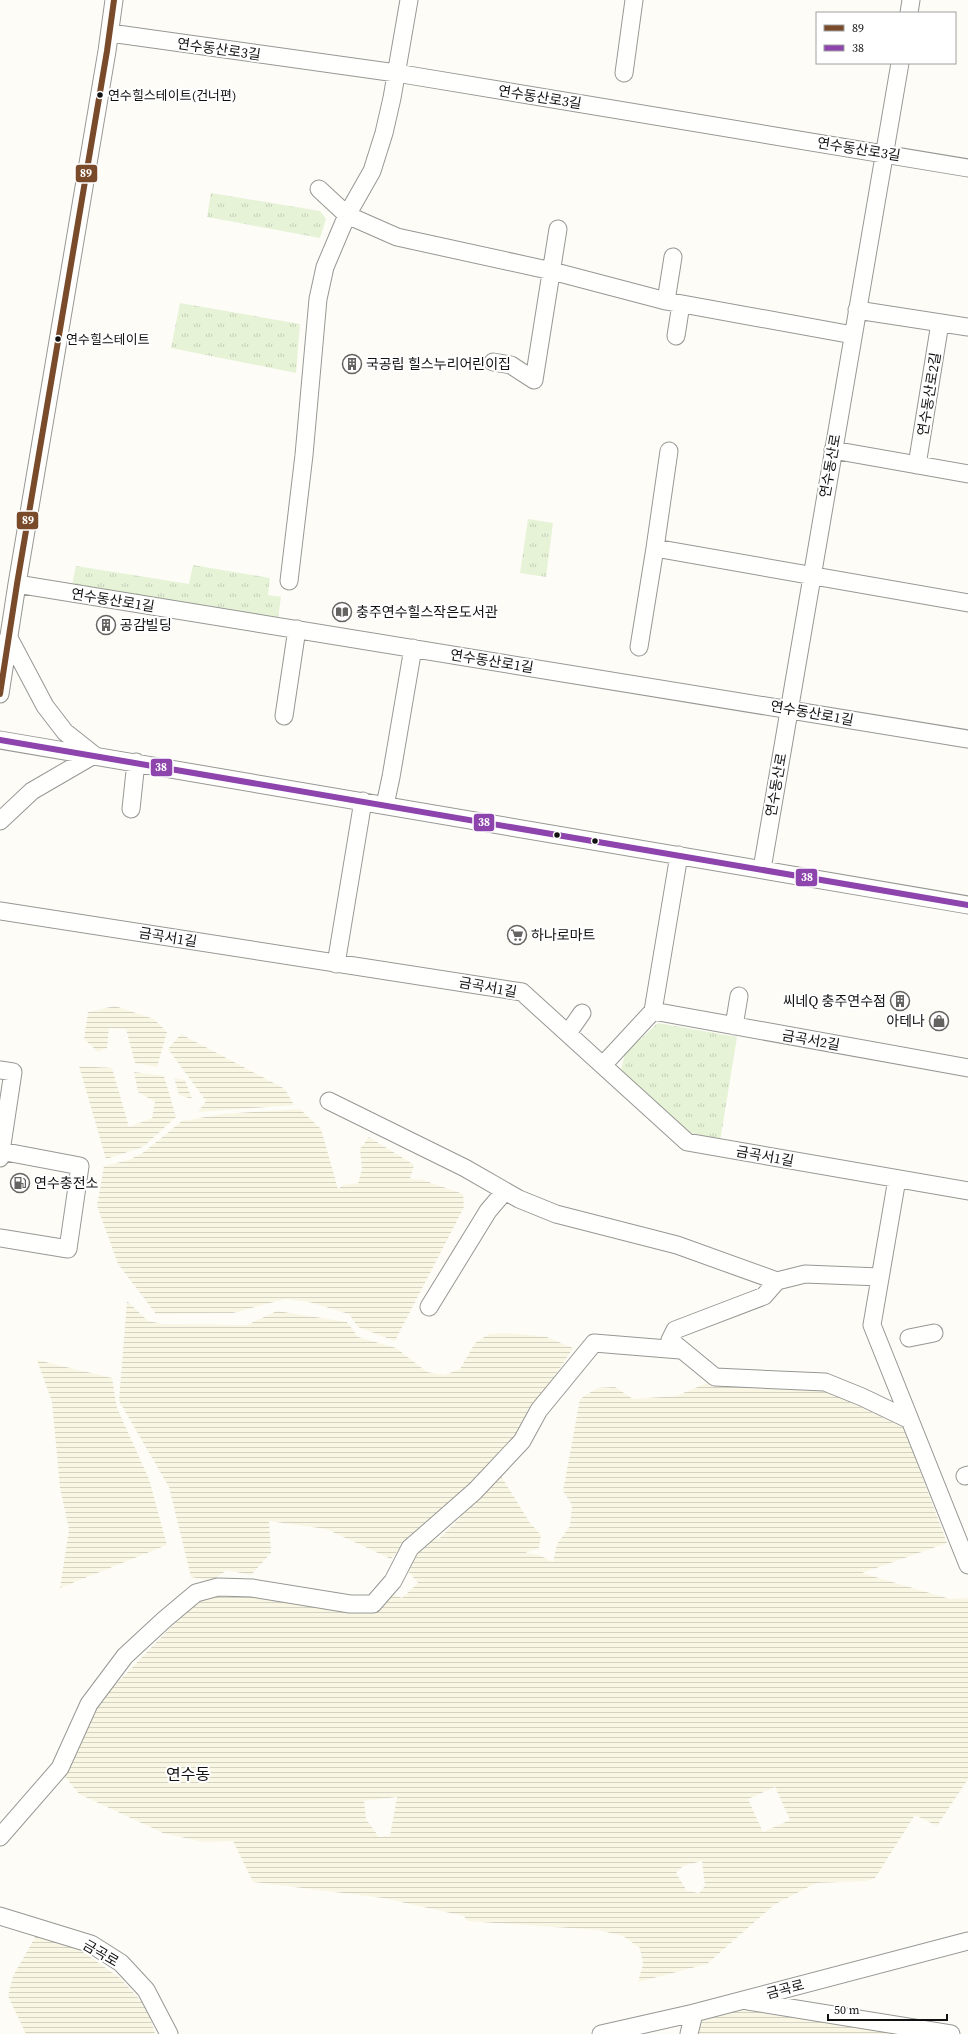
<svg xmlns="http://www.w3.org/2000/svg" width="968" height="2034" viewBox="0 0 968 2034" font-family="'Source Serif 4','Noto Sans KR',serif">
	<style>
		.farmland { fill: url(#farmland-rules); fill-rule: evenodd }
		.park { fill: url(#park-tufts) }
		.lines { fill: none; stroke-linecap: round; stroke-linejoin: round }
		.minor-casing { stroke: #979795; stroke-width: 19 }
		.minor { stroke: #fffffe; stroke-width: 17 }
		.bus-1-casing { stroke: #fff; stroke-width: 9 }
		.bus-2-casing { stroke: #fff; stroke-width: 9 }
		.bus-1 { stroke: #7a4b2a; stroke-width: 6 }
		.bus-2 { stroke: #8e44ad; stroke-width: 6 }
		.bus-dot { fill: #111; stroke: #fff; stroke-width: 1.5 }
		.labels { text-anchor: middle; stroke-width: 4; stroke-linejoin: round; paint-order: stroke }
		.bus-label { font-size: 13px; fill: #111; stroke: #fff; text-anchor: start }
		.street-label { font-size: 14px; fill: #111; stroke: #fff }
		.poi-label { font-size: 14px; fill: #111; stroke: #fff; text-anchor: start }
		.quarter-label { font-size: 16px; fill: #111; stroke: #fff }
		.line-badge { stroke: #fff; stroke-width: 1.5 }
		.badge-label { font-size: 11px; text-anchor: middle; font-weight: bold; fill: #fff }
	</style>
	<defs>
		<pattern id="farmland-rules" width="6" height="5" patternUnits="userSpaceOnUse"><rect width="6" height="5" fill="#f9f7e4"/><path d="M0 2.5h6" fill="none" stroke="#d4d3c3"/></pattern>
		<pattern id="park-tufts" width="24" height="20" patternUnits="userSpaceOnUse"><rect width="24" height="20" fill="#e7f3d7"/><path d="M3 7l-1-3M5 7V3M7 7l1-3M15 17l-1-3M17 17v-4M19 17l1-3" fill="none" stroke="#c5cfb8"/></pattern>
	</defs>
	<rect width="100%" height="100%" fill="#fdfcf7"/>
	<path class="farmland" d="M 115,1006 L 154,1019 L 167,1032 L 157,1067 L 135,1063 L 126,1029 L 109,1028 L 107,1048 L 98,1052 L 84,1039 L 88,1012 Z
		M 181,1034 L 285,1089 L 294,1105 L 198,1112 L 206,1101 L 168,1049 Z
		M 79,1066 L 112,1068 L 129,1127 L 152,1118 L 155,1102 L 138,1092 L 134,1072 L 164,1076 L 176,1117 L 143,1147 L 106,1159 Z
		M 174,1078 L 185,1080 L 192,1099 L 179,1095 Z
		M 300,1109 L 321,1129 L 338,1189 L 343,1185 L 358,1183 L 362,1170 L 360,1149 L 369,1137 L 414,1165 L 410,1179 L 423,1180 L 463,1194 L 464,1207 L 395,1341 L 358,1327 L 349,1314 L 309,1302 L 285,1299 L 233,1313 L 156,1314 L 118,1264 L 97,1206 L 104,1166 L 129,1160 L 144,1152 L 182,1121 L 223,1114 Z
		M 127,1301 L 148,1321 L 163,1324 L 247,1325 L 277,1311 L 347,1322 L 358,1337 L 396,1348 L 427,1372 L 444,1375 L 460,1369 L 475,1343 L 489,1334 L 509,1333 L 547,1337 L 573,1348 L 514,1439 L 469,1485 L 402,1546 L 391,1559 L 326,1529 L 269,1521 L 271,1553 L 251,1575 L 227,1570 L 212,1581 L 191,1577 L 169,1487 L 119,1401 Z
		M 37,1360 L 112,1378 L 117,1408 L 149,1479 L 167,1545 L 60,1588 L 69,1529 L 60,1488 L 52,1402 Z
		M 707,1383 L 823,1389 L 904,1428 L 947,1543 L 862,1573 L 950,1599 L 968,1598 L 968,1779 L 937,1826 L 915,1815 L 875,1878 L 866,1881 L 816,1883 L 774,1905 L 707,1964 L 638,1982 L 643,1964 L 640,1948 L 623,1936 L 598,1930 L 467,1921 L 464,1916 L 383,1898 L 253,1882 L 233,1841 L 203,1842 L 163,1833 L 79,1794 L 62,1773 L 97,1704 L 197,1600 L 219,1594 L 244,1594 L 361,1614 L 377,1611 L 392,1594 L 402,1598 L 418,1583 L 408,1571 L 415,1553 L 424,1542 L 440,1538 L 501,1476 L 530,1523 L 541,1535 L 539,1548 L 525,1553 L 539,1555 L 553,1562 L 557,1544 L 570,1526 L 572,1505 L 563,1491 L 580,1399 L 597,1388 L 615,1387 L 633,1399 L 676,1396 ZM 775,1787 L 790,1820 L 763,1832 L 748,1799 ZM 397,1797 L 390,1836 L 379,1837 L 366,1819 L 364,1801 ZM 702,1861 L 705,1886 L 699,1893 L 687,1891 L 676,1873 L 683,1866 Z
		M 38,1932 L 72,1944 L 120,1978 L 148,2009 L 155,2034 L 26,2034 L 8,1996 L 13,1976 Z
		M 740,2004 L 824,2022 L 910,2034 L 698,2034 L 699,2024 L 707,2015 Z"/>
	<path class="park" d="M 211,193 L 320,211 L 326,219 L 320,238 L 207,217 Z
		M 180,303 L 300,324 L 296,373 L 171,348 Z
		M 528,519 L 553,523 L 546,577 L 520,573 Z
		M 193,565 L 270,578 L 268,595 L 281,597 L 278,618 L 72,585 L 76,566 L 189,584 Z
		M 658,1023 L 737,1037 L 719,1148 L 687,1142 L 619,1079 L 625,1053 Z"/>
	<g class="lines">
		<g class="minor-casing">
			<path id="minor" d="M 909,13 L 911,0
				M 110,33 L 396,73 L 968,168
				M 624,73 L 634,0
				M 319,189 L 347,215 L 397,237 L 552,271 L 666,301 L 853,335
				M 666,301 L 673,257
				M 857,310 L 968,327
				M 676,336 L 681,304
				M 493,362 L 511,365 L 534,380 L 558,229
				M 833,450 L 968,474
				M 917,465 L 940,323
				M 655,548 L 669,451
				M 289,581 L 304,455 L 318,299 L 325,267 L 347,215 L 372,171 L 384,133 L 392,98 L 409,0
				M 17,584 L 968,739
				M 639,647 L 655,548 L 968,603
				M 0,694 L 17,584 L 107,51 L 114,0
				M 284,716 L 297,629
				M 0,740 L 968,905
				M 385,805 L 391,777 L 413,648
				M 131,809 L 136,762
				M 0,821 L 32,791 L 94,755 L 65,732 L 45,706 L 9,638 L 7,640
				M 762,869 L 900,63
				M 0,911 L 522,992 L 687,1142 L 968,1191
				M 336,964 L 363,801
				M 653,1011 L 968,1068
				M 734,1026 L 739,996
				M 568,1033 L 582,1013
				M 603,1065 L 653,1011 L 679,855
				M 0,1070 L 13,1072 L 0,1158
				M 329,1101 L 465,1168 L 519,1199 L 556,1214 L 677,1245 L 777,1281
				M 897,1179 L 872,1325 L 968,1565
				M 0,1238 L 68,1249 L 80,1166 L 1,1151
				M 880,1277 L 805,1274 L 777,1281 L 764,1296 L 675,1330 L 670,1340 L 715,1377 L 825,1382 L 862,1397 L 910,1420
				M 429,1307 L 488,1211 L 505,1191
				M 909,1338 L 934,1333
				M 965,1476 L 968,1475
				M 0,1837 L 60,1768 L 89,1704 L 125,1656 L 165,1619 L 196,1593 L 218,1587 L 252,1588 L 350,1604 L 373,1604 L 393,1581 L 410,1548 L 475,1491 L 522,1441 L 539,1410 L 594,1343 L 680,1350
				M 0,1916 L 91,1944 L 121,1963 L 146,1990 L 169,2034
				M 748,2001 L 951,2034
				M 601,2034 L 694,2013 L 968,1941
				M 689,2034 L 694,2013"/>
		</g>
		<use href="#minor" class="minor"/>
		<g class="bus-1-casing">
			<path id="bus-1" d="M 0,694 L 17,584 L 107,51 L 114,0"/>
		</g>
		<g class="bus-2-casing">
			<path id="bus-2" d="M 0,740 L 968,905"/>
		</g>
		<use href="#bus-1" class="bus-1"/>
		<use href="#bus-2" class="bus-2"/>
	</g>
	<defs>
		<g id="building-ring" transform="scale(1)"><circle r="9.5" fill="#fff" stroke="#646362" stroke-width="1.5"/><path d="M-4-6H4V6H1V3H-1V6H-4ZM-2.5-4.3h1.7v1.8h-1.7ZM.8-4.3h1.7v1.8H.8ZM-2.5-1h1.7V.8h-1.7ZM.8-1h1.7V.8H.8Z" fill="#646362"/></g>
		<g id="library-ring" transform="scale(1)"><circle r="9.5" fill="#fff" stroke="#646362" stroke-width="1.5"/><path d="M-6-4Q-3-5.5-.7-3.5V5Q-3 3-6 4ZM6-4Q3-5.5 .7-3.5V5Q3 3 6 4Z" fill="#646362"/></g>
		<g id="supermarket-ring" transform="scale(1)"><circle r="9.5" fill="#fff" stroke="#646362" stroke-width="1.5"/><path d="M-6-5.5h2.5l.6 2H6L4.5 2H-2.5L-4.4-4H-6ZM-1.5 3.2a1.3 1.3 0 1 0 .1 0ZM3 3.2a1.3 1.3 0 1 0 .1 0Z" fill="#646362"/></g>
		<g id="shop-ring" transform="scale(1)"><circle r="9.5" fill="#fff" stroke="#646362" stroke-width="1.5"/><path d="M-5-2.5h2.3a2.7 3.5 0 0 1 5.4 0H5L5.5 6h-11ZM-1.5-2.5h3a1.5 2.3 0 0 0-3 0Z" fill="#646362"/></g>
		<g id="fuel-ring" transform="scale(1)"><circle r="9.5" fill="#fff" stroke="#646362" stroke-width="1.5"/><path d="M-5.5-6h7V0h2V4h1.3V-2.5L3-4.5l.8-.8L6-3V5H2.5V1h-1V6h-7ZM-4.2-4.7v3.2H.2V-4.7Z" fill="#646362"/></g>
	</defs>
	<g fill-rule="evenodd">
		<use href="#building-ring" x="352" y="364"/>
		<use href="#library-ring" x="342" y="612"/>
		<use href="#building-ring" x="106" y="625"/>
		<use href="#supermarket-ring" x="517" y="935"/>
		<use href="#building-ring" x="900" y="1001"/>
		<use href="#shop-ring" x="939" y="1021"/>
		<use href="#fuel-ring" x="20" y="1183"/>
	</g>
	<g class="bus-dot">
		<circle cx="100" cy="95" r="3.5"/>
		<circle cx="58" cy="339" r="3.5"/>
		<circle cx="557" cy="835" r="3.5"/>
		<circle cx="595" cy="841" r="3.5"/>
	</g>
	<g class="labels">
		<g class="bus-label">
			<text x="108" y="100">연수힐스테이트(건너편)</text>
			<text x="66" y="344">연수힐스테이트</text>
		</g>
		<g class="street-label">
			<text transform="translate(219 49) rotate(8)" y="5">연수동산로3길</text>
			<text transform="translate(540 97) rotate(9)" y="5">연수동산로3길</text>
			<text transform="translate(859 149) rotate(9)" y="5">연수동산로3길</text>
			<text transform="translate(929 394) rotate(-81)" y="5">연수동산로2길</text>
			<text transform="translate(830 466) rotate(-80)" y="5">연수동산로</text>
			<text transform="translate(113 600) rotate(9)" y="5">연수동산로1길</text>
			<text transform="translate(492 661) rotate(9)" y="5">연수동산로1길</text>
			<text transform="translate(812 713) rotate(10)" y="5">연수동산로1길</text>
			<text transform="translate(776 785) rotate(-80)" y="5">연수동산로</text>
			<text transform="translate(168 937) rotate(9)" y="5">금곡서1길</text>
			<text transform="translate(488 987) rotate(10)" y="5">금곡서1길</text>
			<text transform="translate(811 1040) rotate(10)" y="5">금곡서2길</text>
			<text transform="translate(765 1156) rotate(10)" y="5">금곡서1길</text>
			<text transform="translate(101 1953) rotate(30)" y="5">금곡로</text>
			<text transform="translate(785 1989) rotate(-15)" y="5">금곡로</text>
		</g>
		<g class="poi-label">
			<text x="366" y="369">국공립 힐스누리어린이집</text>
			<text x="356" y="617">충주연수힐스작은도서관</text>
			<text x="120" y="630">공감빌딩</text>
			<text x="531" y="940">하나로마트</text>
			<text x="886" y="1006" text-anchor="end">씨네Q 충주연수점</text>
			<text x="925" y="1026" text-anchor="end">아테나</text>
			<text x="34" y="1188">연수충전소</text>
		</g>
		<g class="quarter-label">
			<text x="188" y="1780">연수동</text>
		</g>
	</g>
	<g class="line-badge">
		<rect x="75" y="164" width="23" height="19" rx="4" fill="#7a4b2a"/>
		<rect x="16" y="511" width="23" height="19" rx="4" fill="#7a4b2a"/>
		<rect x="150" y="758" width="23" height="19" rx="4" fill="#8e44ad"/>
		<rect x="473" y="813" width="22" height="19" rx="4" fill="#8e44ad"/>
		<rect x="795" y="868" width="23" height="19" rx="4" fill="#8e44ad"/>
	</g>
	<g class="badge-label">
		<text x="86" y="177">89</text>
		<text x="28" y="524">89</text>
		<text x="161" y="771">38</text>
		<text x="484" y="826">38</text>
		<text x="807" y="881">38</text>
	</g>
	<rect x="816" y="12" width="140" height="52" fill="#ffffff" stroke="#a0a0a0"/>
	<rect x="824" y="25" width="20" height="6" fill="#7a4b2a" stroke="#a0a0a0"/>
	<text x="852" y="32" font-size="12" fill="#111111">89</text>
	<rect x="824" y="45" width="20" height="6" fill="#8e44ad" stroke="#a0a0a0"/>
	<text x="852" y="52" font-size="12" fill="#111111">38</text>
	<path d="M828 2014v6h119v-6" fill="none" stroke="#111111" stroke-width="2"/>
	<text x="834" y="2014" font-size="12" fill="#111111" stroke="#ffffff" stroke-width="3" paint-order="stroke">50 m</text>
</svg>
